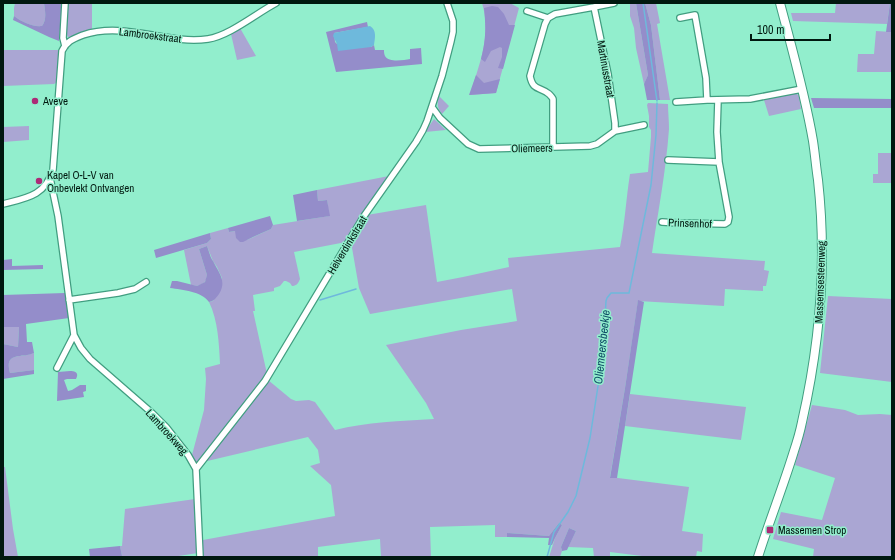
<svg xmlns="http://www.w3.org/2000/svg" width="895" height="560" viewBox="0 0 895 560" font-family="'Archivo Narrow',sans-serif">
	<style>
		.green { fill: #aaa6d3 }
		.forest { fill: #948dca }
		.water { fill: #6eb9dc }
		.lines { fill: none; stroke-linecap: round; stroke-linejoin: round }
		.stream { stroke: #6eb9dc; stroke-width: 1.5 }
		.minor-casing { stroke: #419e80; stroke-width: 8 }
		.secondary-casing { stroke: #419e80; stroke-width: 10 }
		.minor { stroke: #fff; stroke-width: 5.5 }
		.secondary { stroke: #fff; stroke-width: 8 }
		.poi-dot { fill: #ac2b77; stroke: #92eecd; stroke-width: 1.5 }
		.labels { text-anchor: middle; stroke-width: 3; stroke-linejoin: round; paint-order: stroke }
		.street-label { font-size: 11px; fill: #00180f; stroke: #92eecd }
		.poi-label { font-size: 11px; fill: #00180f; stroke: #92eecd; text-anchor: start }
		.water-label { font-size: 12px; font-style: italic; fill: #114f67; stroke: #92eecd }
	</style>
	<rect width="100%" height="100%" fill="#92eecd"/>
	<path class="green" d="M 15,3 L 44,3 C 45,11 47,19 42,26 C 32,27 22,22 14,16 L 14,8 Z
		M 67,3 L 92,3 L 92,29 L 71,37 L 68,37 L 66,33 Z
		M 482,3 L 510,3 L 519,8 L 496,93 L 470,95 C 479,64 492,36 482,3 Z
		M 630,3 L 636,3 L 648,75 L 644,84 L 636,48 L 634,28 L 630,16 Z
		M 645,3 L 656,3 L 660,23 L 657,24 L 670,100 L 660,100 L 651,25 Z
		M 836,3 L 890,3 L 887,24 L 793,21 L 791,13 L 835,13 Z
		M 240,28 L 256,56 L 237,60 L 231,34 Z
		M 876,31 L 892,32 L 892,72 L 857,72 L 858,54 L 874,54 Z
		M 3,50 L 59,50 L 57,82 L 54,84 L 3,86 Z
		M 791,94 L 797,94 L 799,96 L 801,109 L 769,116 L 764,100 Z
		M 439,96 L 449,106 L 442,114 C 437,108 437,104 439,96 Z
		M 648,103 L 668,104 C 668,112 669,121 669,129 C 666,171 658,212 652,253 L 765,261 L 764,270 L 769,271 L 766,286 L 763,286 L 763,291 L 725,289 L 724,306 L 638,301 L 625,388 L 610,477 L 689,487 L 682,531 L 703,534 L 702,552 L 697,551 L 696,557 L 650,557 L 610,552 L 610,557 L 594,557 L 593,548 L 568,547 L 576,531 L 569,528 L 561,547 L 562,551 L 560,557 L 549,557 L 555,538 L 562,525 L 559,523 L 549,536 L 507,533 L 507,537 L 495,537 L 495,525 L 430,527 L 431,557 L 381,557 L 380,539 L 318,547 L 318,557 L 203,557 L 203,540 L 335,516 L 331,485 L 310,466 L 320,463 L 318,450 L 308,437 L 203,462 L 268,380 L 291,399 L 296,401 L 309,400 L 315,402 L 335,430 C 367,422 400,421 434,419 L 426,403 L 386,345 L 461,330 L 517,321 L 512,289 L 370,314 L 359,288 L 351,242 L 367,215 L 426,205 L 437,282 L 463,277 L 509,267 L 508,258 L 620,247 C 625,223 626,199 630,174 L 648,172 L 651,137 L 651,130 L 649,127 L 649,116 L 647,105 Z
		M 434,119 L 446,130 L 425,132 Z
		M 29,126 L 29,140 L 3,142 L 3,127 Z
		M 878,153 L 892,153 L 892,183 L 873,183 L 873,174 L 878,174 Z
		M 389,176 L 346,242 L 294,252 L 300,279 C 298,284 296,286 292,286 L 290,283 L 286,281 L 284,281 L 280,286 L 274,288 L 274,291 L 253,295 L 255,311 L 253,311 L 267,374 L 200,461 L 195,463 L 192,455 L 204,410 L 206,379 L 205,368 L 220,364 C 219,344 218,320 209,302 L 213,301 L 222,278 L 217,267 L 213,261 L 207,246 L 199,249 L 207,275 C 206,283 204,283 197,286 L 191,285 L 184,250 L 207,243 L 211,239 L 210,233 L 228,228 L 229,232 L 235,231 L 247,240 L 271,229 L 273,225 L 329,216 L 327,200 L 318,201 L 317,190 Z
		M 828,296 L 892,299 L 892,382 L 820,373 Z
		M 3,327 L 19,327 L 18,347 L 3,344 Z
		M 34,353 L 34,370 L 10,373 C 7,362 9,357 20,356 C 22,355 25,356 27,355 C 29,355 31,354 34,353 Z
		M 630,394 L 746,407 L 741,440 L 625,426 Z
		M 812,405 L 845,410 L 858,415 L 880,414 L 892,415 L 892,557 L 813,557 L 814,549 L 773,539 L 781,512 L 822,520 L 835,478 L 795,465 Z
		M 3,467 L 5,467 L 13,529 L 18,557 L 3,557 Z
		M 195,499 L 198,553 L 172,557 L 115,557 L 122,556 L 120,546 L 122,546 L 125,509 Z"/>
	<path class="forest" d="M 44,3 L 62,3 L 59,41 L 49,37 L 13,20 L 14,16 C 22,22 32,27 42,26 C 47,19 45,11 44,3 Z
		M 636,3 L 645,3 L 651,25 L 660,100 L 647,100 L 644,84 L 648,75 Z
		M 890,3 L 892,3 L 892,32 L 886,32 Z
		M 492,6 L 498,7 L 504,14 L 509,25 L 515,25 L 503,69 L 498,68 L 502,57 L 502,48 L 500,47 L 491,51 L 485,62 L 481,59 C 486,40 486,27 484,8 Z
		M 367,22 L 368,27 L 334,33 L 335,42 L 337,44 L 371,47 L 374,45 L 375,50 L 384,50 C 384,52 384,54 385,56 C 389,63 404,60 410,59 L 410,49 L 421,48 L 422,64 L 336,72 L 326,32 Z
		M 476,75 L 484,83 L 500,79 L 496,93 L 469,95 Z
		M 811,98 L 892,99 L 892,108 L 814,108 Z
		M 317,190 L 318,201 L 327,200 L 330,216 L 297,221 L 293,195 Z
		M 270,216 L 273,225 L 271,229 L 253,237 L 243,242 L 240,242 L 236,238 L 235,231 L 229,232 L 228,228 Z
		M 210,233 L 211,239 L 207,243 L 156,258 L 154,250 Z
		M 207,246 C 209,251 210,257 213,261 C 219,273 227,281 219,294 C 216,298 214,301 209,302 C 201,291 183,290 170,288 L 172,281 L 177,281 L 197,286 L 205,282 L 207,275 L 199,249 Z
		M 12,259 L 12,266 L 43,265 L 43,269 L 3,270 L 3,260 Z
		M 65,293 L 69,318 L 26,324 L 27,342 L 32,342 L 34,353 C 31,354 29,355 27,355 C 25,356 22,355 20,356 C 9,357 7,362 10,373 L 34,370 L 34,374 L 3,379 L 3,344 L 18,347 L 19,327 L 3,327 L 3,295 Z
		M 638,300 L 644,302 L 617,478 L 610,478 L 625,388 Z
		M 70,371 C 76,371 79,373 76,379 L 67,379 L 64,380 L 68,391 L 72,390 L 80,385 L 86,385 L 86,391 L 83,392 L 84,397 L 57,401 L 58,372 Z
		M 559,523 L 562,525 L 555,538 L 552,545 L 548,545 L 549,538 L 507,537 L 507,533 L 549,536 Z
		M 569,528 L 576,531 L 567,550 L 562,551 L 561,547 Z
		M 120,546 L 122,556 C 111,558 100,556 90,557 L 89,549 Z"/>
	<path class="water" d="M 370,26 C 377,30 375,38 374,45 L 371,47 L 338,51 L 337,44 L 333,36 L 334,33 Z"/>
	<g class="lines">
		<path class="stream" d="M 643,3 L 657,101
			M 320,300 L 356,289
			M 547,557 L 549,550 L 554,532 L 568,512 L 576,496 L 590,438 L 604,347 L 604,323 L 605,319 L 606,301 L 607,298 L 611,293 L 629,293 L 651,185 L 656,135 L 657,103"/>
		<g class="minor-casing">
			<path id="minor" d="M 65,3 L 63,38 L 65,46
				M 594,7 L 614,3
				M 527,11 L 548,18
				M 680,18 L 695,15 L 706,78 L 707,100
				M 676,102 L 707,100 L 750,99 L 802,89
				M 432,107 L 440,118 L 468,144 L 479,149 L 590,146 L 597,144 L 615,131 L 644,125
				M 553,147 L 553,99 C 553,98 549,94 549,94 C 539,86 533,91 530,76 L 545,24 L 548,18 L 555,14 L 594,7 L 608,74 L 615,123 L 615,131
				M 668,160 L 719,162
				M 50,178 L 58,216 L 74,335 L 81,348 L 90,359 L 152,413 L 166,427 L 188,455 L 196,469 L 200,557
				M 3,204 C 26,198 45,196 53,170 L 62,51 C 67,41 73,39 83,35 C 125,21 167,45 208,39 C 229,36 257,13 276,3
				M 662,222 L 678,223 L 725,224 L 728,222 L 729,217 L 719,162 L 717,132 L 718,100
				M 69,300 L 118,293 L 135,289 L 146,282
				M 57,368 L 74,335
				M 196,469 L 265,381 L 364,216 L 416,142 L 423,130 L 427,121 L 442,76 L 451,41 L 453,32 L 453,21 L 447,3"/>
		</g>
		<g class="secondary-casing">
			<path id="secondary" d="M 758,557 C 769,522 783,487 794,451 C 797,442 800,432 802,422 C 820,343 827,261 818,180 C 816,167 815,154 813,141 C 805,94 792,49 780,3"/>
		</g>
		<use href="#minor" class="minor"/>
		<use href="#secondary" class="secondary"/>
	</g>
	<g class="poi-dot">
		<circle cx="35" cy="101" r="4"/>
		<circle cx="39" cy="181" r="4"/>
		<rect x="766" y="526" width="8" height="8" rx="2"/>
	</g>
	<g class="labels">
		<g class="street-label">
			<text transform="translate(150 35) rotate(7)" y="4">Lambroekstraat</text>
			<text transform="translate(606 69) rotate(80)" y="4">Martinusstraat</text>
			<text transform="translate(532 148) rotate(-1)" y="4">Oliemeers</text>
			<text transform="translate(690 223) rotate(2)" y="4">Prinsenhof</text>
			<text transform="translate(347 245) rotate(-59)" y="4">Helverdinkstraat</text>
			<text transform="translate(820 282) rotate(-88)" y="4">Massemsesteenweg</text>
			<text transform="translate(167 432) rotate(48)" y="4">Lambroekweg</text>
		</g>
		<g class="poi-label">
			<text x="43" y="105">Aveve</text>
			<text x="47" y="179">Kapel O-L-V van<tspan x="47" dy="13">Onbevlekt Ontvangen</tspan></text>
			<text x="778" y="534">Massemen Strop</text>
		</g>
		<g class="water-label">
			<text transform="translate(602 347) rotate(-84)" y="4">Oliemeersbeekje</text>
		</g>
	</g>
	<rect width="895" height="560" fill="none" stroke="#00180f" stroke-width="8"/>
	<path d="M751 34v6h79v-6" fill="none" stroke="#00180f" stroke-width="2"/>
	<text x="757" y="34" font-size="12" fill="#00180f" stroke="#92eecd" stroke-width="3" paint-order="stroke">100 m</text>
</svg>
